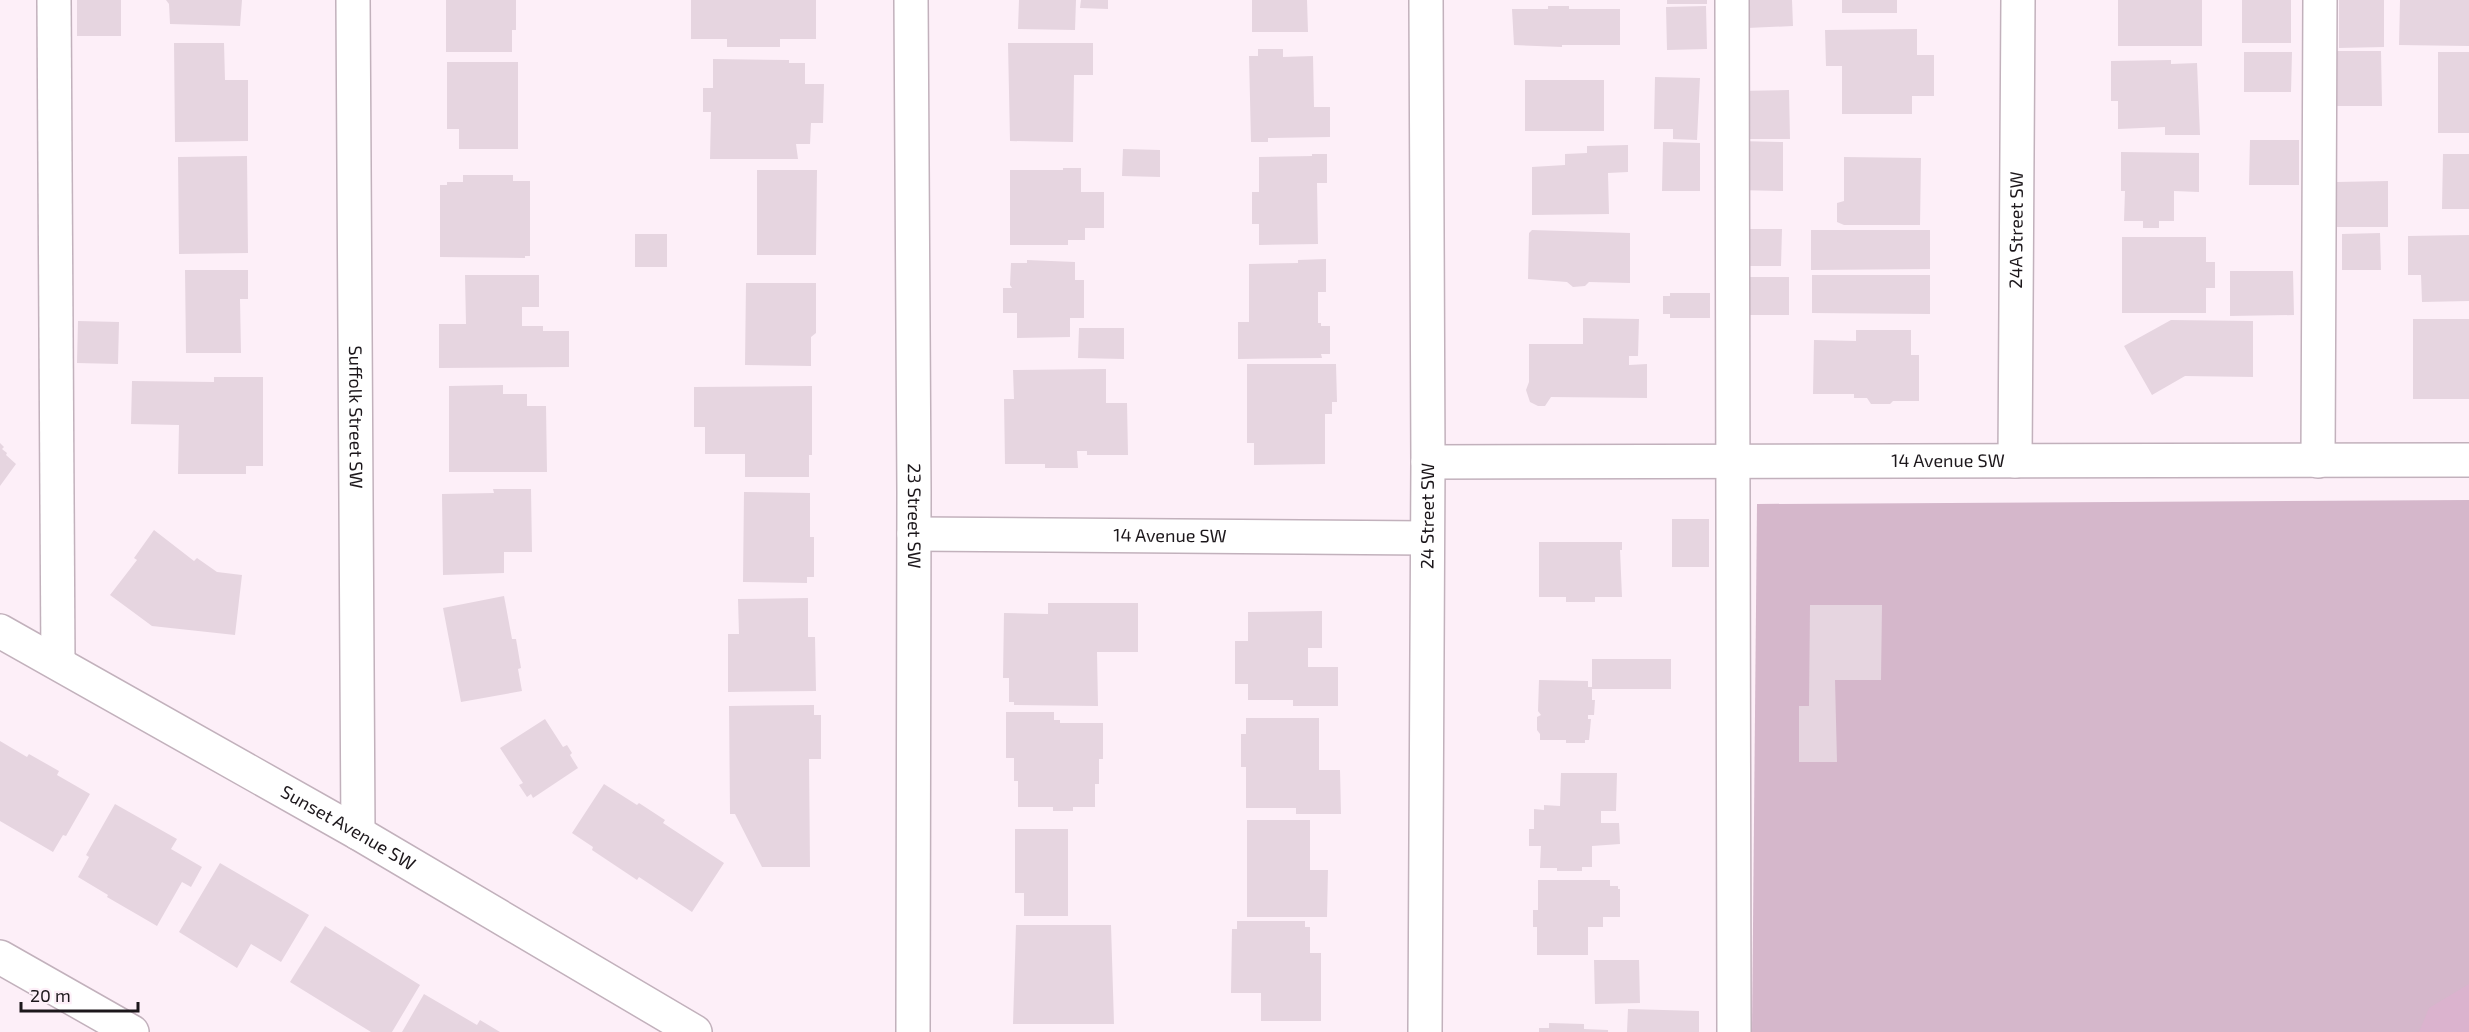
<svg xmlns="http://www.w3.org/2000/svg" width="2469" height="1032" viewBox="0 0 2469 1032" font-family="'Exo 2',sans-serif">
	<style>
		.green { fill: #d5b7cb }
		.forest { fill: #dbb3ce }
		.building { fill: #e6d5e0 }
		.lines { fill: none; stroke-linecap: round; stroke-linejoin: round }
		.minor-casing { stroke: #c2b1bc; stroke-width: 36 }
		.minor { stroke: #fff; stroke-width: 33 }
		.labels { text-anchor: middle; stroke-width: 5; stroke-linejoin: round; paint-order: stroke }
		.street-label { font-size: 18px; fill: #1c171b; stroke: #fdeff8 }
	</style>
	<rect width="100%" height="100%" fill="#fdeff8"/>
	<path class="green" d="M 2469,500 L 2469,1032 L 1752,1032 L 1757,504 Z"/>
	<path class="forest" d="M 2469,984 L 2469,1032 L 2419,1032 L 2429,1008 Z"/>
	<path class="building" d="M 77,0 L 121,0 L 121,36 L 77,36 Z
		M 166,0 L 242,0 L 240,26 L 170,24 L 169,4 Z
		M 446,0 L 516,0 L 516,30 L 512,30 L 512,52 L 446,52 Z
		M 691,0 L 816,0 L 816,39 L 780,39 L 780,47 L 727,47 L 727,39 L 691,39 Z
		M 1019,0 L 1076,0 L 1075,30 L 1018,29 Z
		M 1081,0 L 1108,0 L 1108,9 L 1080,8 Z
		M 1252,0 L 1307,0 L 1308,32 L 1252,32 Z
		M 1667,0 L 1707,0 L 1707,4 L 1667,4 Z
		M 1746,0 L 1792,0 L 1793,26 L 1747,28 Z
		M 1842,0 L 1897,0 L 1897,13 L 1842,13 Z
		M 2118,0 L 2202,0 L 2202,46 L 2118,46 Z
		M 2242,0 L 2291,0 L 2291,43 L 2242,43 Z
		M 2339,0 L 2384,0 L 2384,47 L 2339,48 Z
		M 2400,0 L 2469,0 L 2469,46 L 2399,45 Z
		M 1548,6 L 1569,6 L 1569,9 L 1620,9 L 1620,45 L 1562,45 L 1562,47 L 1514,45 L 1512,9 L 1548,9 Z
		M 1706,6 L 1707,49 L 1667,50 L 1666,7 Z
		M 1917,29 L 1917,55 L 1934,55 L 1934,96 L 1912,96 L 1912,114 L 1842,114 L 1842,66 L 1826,66 L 1825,30 Z
		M 174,43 L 224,43 L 225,80 L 248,80 L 248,141 L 175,142 Z
		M 1008,43 L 1093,43 L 1093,75 L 1074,75 L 1073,142 L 1010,141 Z
		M 1258,49 L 1283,49 L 1283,57 L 1313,56 L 1314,107 L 1330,107 L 1330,137 L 1268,138 L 1268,142 L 1251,142 L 1249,56 L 1258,56 Z
		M 2332,51 L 2381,51 L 2382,106 L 2332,106 Z
		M 2244,52 L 2292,52 L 2291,92 L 2244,92 Z
		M 2438,52 L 2469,52 L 2469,133 L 2438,133 Z
		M 713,59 L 789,60 L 789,63 L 805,63 L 805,84 L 824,84 L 823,123 L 811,123 L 810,144 L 796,144 L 798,159 L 710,159 L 711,112 L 703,112 L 703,88 L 713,88 Z
		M 2171,60 L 2171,64 L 2197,63 L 2200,135 L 2165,135 L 2165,127 L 2118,129 L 2118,101 L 2111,101 L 2111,61 Z
		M 447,62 L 518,62 L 518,149 L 459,149 L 459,129 L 447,129 Z
		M 1655,77 L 1700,78 L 1697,140 L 1673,139 L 1673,129 L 1654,129 Z
		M 1525,80 L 1604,80 L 1604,131 L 1525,131 Z
		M 1789,90 L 1790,139 L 1738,139 L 1737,91 Z
		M 2250,140 L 2299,140 L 2299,185 L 2249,185 Z
		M 1738,141 L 1783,142 L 1783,191 L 1737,190 Z
		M 1663,142 L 1700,143 L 1700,191 L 1662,191 Z
		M 1628,145 L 1628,172 L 1608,173 L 1609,214 L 1532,215 L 1532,167 L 1565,165 L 1565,154 L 1587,153 L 1587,146 Z
		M 1123,149 L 1160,150 L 1160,177 L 1122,176 Z
		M 2121,152 L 2199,153 L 2199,192 L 2174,191 L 2174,221 L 2159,221 L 2159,228 L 2143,228 L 2143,221 L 2124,221 L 2125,191 L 2121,191 Z
		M 1312,154 L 1327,154 L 1327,183 L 1317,183 L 1318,244 L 1259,245 L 1259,224 L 1252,224 L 1252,192 L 1259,192 L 1259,157 L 1312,156 Z
		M 2443,154 L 2469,154 L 2469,209 L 2442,209 Z
		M 247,156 L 248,253 L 179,254 L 178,157 Z
		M 1844,157 L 1921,158 L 1920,225 L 1844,225 L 1837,222 L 1837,203 L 1844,201 Z
		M 1063,168 L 1081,168 L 1081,192 L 1104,192 L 1104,228 L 1085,228 L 1085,240 L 1068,240 L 1068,245 L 1010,245 L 1010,170 L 1063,170 Z
		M 757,170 L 817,170 L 816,255 L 757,255 Z
		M 463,175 L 513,175 L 513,181 L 530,181 L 530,256 L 525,256 L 525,258 L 440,257 L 440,185 L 447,185 L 447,182 L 463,182 Z
		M 2388,181 L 2388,227 L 2337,227 L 2337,182 Z
		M 1742,229 L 1782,229 L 1781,266 L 1742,266 Z
		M 1532,230 L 1630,233 L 1630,283 L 1589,282 L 1585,286 L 1573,287 L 1567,282 L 1528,279 L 1529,233 Z
		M 1811,230 L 1930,230 L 1930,269 L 1811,270 Z
		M 2380,233 L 2381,270 L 2342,270 L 2342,234 Z
		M 635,234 L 667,234 L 667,267 L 635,267 Z
		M 2469,235 L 2469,301 L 2422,302 L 2421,275 L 2408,275 L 2408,236 Z
		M 2122,237 L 2206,237 L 2206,262 L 2215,262 L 2215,288 L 2206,288 L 2206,313 L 2122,313 Z
		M 1326,259 L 1326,292 L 1318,292 L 1318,323 L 1321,323 L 1321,326 L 1330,326 L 1330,354 L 1321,354 L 1322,358 L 1238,359 L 1238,322 L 1249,322 L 1249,264 L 1298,263 L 1298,260 Z
		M 1027,260 L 1075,262 L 1075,280 L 1084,280 L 1084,318 L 1070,318 L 1070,337 L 1017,338 L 1017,313 L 1003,313 L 1003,288 L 1012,288 L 1010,285 L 1011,263 L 1027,263 Z
		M 185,270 L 248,270 L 248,299 L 240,299 L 241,353 L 186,353 Z
		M 2230,271 L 2293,271 L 2294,315 L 2230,316 Z
		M 465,275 L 539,275 L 539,307 L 522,307 L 522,326 L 543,326 L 543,331 L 569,331 L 569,367 L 439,368 L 439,324 L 466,324 Z
		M 1812,275 L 1930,275 L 1930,314 L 1812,313 Z
		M 1749,277 L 1789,277 L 1789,315 L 1749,315 Z
		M 746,283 L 816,283 L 816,333 L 811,337 L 811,366 L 745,365 Z
		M 1670,293 L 1710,293 L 1710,318 L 1670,318 L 1670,314 L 1663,314 L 1663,296 L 1670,296 Z
		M 1583,318 L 1639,319 L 1638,356 L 1629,356 L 1629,365 L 1647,364 L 1647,398 L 1551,397 L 1545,406 L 1538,406 L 1530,402 L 1526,390 L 1529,382 L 1529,344 L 1583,344 Z
		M 2413,319 L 2469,319 L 2469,399 L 2413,399 Z
		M 2171,320 L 2253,321 L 2253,377 L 2185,376 L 2152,395 L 2124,346 Z
		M 78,321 L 119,322 L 118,364 L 77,363 Z
		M 1079,328 L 1124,328 L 1124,359 L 1078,358 Z
		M 1856,330 L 1911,330 L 1911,355 L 1919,355 L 1919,401 L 1893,401 L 1890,404 L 1871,404 L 1867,398 L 1854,398 L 1854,394 L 1813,394 L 1814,340 L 1856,341 Z
		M 1247,364 L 1336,364 L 1337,402 L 1332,402 L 1332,414 L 1325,414 L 1325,464 L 1254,465 L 1254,443 L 1247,443 Z
		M 1106,369 L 1106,403 L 1127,403 L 1128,455 L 1087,455 L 1087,451 L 1077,451 L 1078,468 L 1045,468 L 1045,464 L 1005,464 L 1004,399 L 1014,399 L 1013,370 Z
		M 214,377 L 263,377 L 263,466 L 246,466 L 246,474 L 178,474 L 179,425 L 131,424 L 132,381 L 214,382 Z
		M 503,385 L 503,394 L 527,394 L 527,406 L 546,406 L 547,472 L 449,472 L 449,386 Z
		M 812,386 L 812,455 L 809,455 L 809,477 L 745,477 L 745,454 L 705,454 L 705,427 L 694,427 L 694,387 Z
		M 0,443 L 4,447 L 2,449 L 7,453 L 6,455 L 16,464 L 0,486 Z
		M 493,489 L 531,489 L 532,552 L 504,552 L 504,573 L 443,575 L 442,494 L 494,493 Z
		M 744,492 L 810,493 L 810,537 L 814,537 L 814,577 L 807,577 L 807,583 L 743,582 Z
		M 1672,519 L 1709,519 L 1709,567 L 1672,567 Z
		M 154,530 L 194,561 L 197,558 L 217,572 L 242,575 L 235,635 L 152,626 L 110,595 L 137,560 L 134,558 Z
		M 1539,542 L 1622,542 L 1622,550 L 1620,550 L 1622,597 L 1595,597 L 1595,602 L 1566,602 L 1566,597 L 1539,597 Z
		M 504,596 L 512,639 L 516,639 L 521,668 L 518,669 L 522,691 L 461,702 L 443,608 Z
		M 808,598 L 808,637 L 815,637 L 816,691 L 728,692 L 728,634 L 739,634 L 738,599 Z
		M 1048,603 L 1138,603 L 1138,652 L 1097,652 L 1098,706 L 1014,705 L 1014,702 L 1009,702 L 1009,678 L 1003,678 L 1004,613 L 1048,614 Z
		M 1810,605 L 1882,605 L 1881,680 L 1835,680 L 1837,762 L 1799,762 L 1799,706 L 1809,706 Z
		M 1322,611 L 1322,648 L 1308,648 L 1308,667 L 1338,667 L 1338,706 L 1293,706 L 1293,700 L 1248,700 L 1248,684 L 1235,684 L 1235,641 L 1248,641 L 1248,612 Z
		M 1592,659 L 1671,659 L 1671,689 L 1592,689 L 1592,700 L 1595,700 L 1594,715 L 1588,715 L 1588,719 L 1591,719 L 1589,740 L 1585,740 L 1585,743 L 1566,743 L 1566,740 L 1540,740 L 1540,734 L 1537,730 L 1537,717 L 1541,715 L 1538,711 L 1539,680 L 1588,681 L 1588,687 L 1592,687 Z
		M 814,705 L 814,715 L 821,715 L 821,759 L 809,759 L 810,867 L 762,867 L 735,814 L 730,814 L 729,706 Z
		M 1006,712 L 1054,712 L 1054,720 L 1060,720 L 1060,723 L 1103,723 L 1103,759 L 1099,759 L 1099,784 L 1095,784 L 1095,807 L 1073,807 L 1073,811 L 1053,811 L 1053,807 L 1018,807 L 1018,781 L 1014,781 L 1014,758 L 1006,758 Z
		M 1246,718 L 1319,718 L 1319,770 L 1340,770 L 1341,814 L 1296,814 L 1296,808 L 1246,808 L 1246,767 L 1241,767 L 1241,734 L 1246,734 Z
		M 545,719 L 563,747 L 567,745 L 572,753 L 570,755 L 578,768 L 533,798 L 531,794 L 527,797 L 519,785 L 523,783 L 500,748 Z
		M 0,741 L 27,757 L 29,754 L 59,771 L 57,775 L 90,794 L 66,836 L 63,835 L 53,852 L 0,821 Z
		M 1561,773 L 1617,773 L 1616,811 L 1601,811 L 1601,823 L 1619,823 L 1620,844 L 1592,846 L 1592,867 L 1582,867 L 1582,871 L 1557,871 L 1557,868 L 1540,868 L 1541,846 L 1529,846 L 1529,829 L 1534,829 L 1534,809 L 1544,810 L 1544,805 L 1560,806 Z
		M 604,784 L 637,805 L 639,803 L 665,820 L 663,823 L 724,863 L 692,912 L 639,877 L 637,880 L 592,850 L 593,847 L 572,833 Z
		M 115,804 L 177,839 L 171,849 L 202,867 L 191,887 L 182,882 L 157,926 L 107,897 L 108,895 L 78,877 L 89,857 L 86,855 Z
		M 1247,820 L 1310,820 L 1310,870 L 1328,870 L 1327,917 L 1247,917 Z
		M 1015,829 L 1068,829 L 1068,916 L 1024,916 L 1024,893 L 1015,893 Z
		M 220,863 L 309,915 L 281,962 L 251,944 L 237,968 L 179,932 Z
		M 1538,880 L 1610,880 L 1610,886 L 1618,886 L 1618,889 L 1620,889 L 1620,917 L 1603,917 L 1603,927 L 1588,927 L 1588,955 L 1537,955 L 1537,927 L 1533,927 L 1533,910 L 1538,910 Z
		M 1237,921 L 1305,921 L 1305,927 L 1310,927 L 1310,953 L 1321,953 L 1321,1021 L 1261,1021 L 1261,993 L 1231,993 L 1232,929 L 1237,929 Z
		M 1016,925 L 1111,925 L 1114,1024 L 1013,1024 Z
		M 325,926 L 420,985 L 392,1032 L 371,1032 L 290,982 Z
		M 1594,960 L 1639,960 L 1640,1003 L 1595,1004 Z
		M 424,994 L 477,1025 L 480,1020 L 500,1032 L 402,1032 Z
		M 1628,1009 L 1699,1011 L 1699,1032 L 1627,1032 Z
		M 1549,1023 L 1584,1024 L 1584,1029 L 1608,1030 L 1608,1032 L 1539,1032 L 1539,1028 L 1549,1028 Z"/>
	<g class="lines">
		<g class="minor-casing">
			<g id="minor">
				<path d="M 54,0 L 58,663"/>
				<path id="s1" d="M 353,0 L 358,833"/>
				<path id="s2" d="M 911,0 L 914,491 L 913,1032"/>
				<path d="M 1732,0 L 1734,1032"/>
				<path id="s3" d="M 2015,461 L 2018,0"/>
				<path d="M 2318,461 L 2320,0"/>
				<path id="s4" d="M 1428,462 L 2469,460"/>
				<path id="s5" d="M 914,534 L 1426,538"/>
				<path id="s6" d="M 0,631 L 358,833 L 695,1032"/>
				<path d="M 0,957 L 132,1032"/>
				<path id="s7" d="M 1425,1032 L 1428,462 L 1426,0"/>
			</g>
		</g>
		<use href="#minor" class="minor"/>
	</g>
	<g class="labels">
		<g class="street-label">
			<text dy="6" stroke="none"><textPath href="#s3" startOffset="231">24A Street SW</textPath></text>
			<text dy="6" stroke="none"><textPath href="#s1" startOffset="417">Suffolk Street SW</textPath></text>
			<text dy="6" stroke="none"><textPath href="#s4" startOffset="520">14 Avenue SW</textPath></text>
			<text dy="6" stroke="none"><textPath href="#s2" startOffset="516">23 Street SW</textPath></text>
			<text dy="6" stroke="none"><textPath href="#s7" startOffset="516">24 Street SW</textPath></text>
			<text dy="6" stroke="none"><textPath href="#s5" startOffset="256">14 Avenue SW</textPath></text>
			<text dy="6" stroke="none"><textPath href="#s6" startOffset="400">Sunset Avenue SW</textPath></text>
		</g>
	</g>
	<path d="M21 1002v9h117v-9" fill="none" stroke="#1c171b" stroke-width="3"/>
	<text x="30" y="1002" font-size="18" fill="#1c171b" stroke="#fdeff8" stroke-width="4.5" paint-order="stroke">20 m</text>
</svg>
